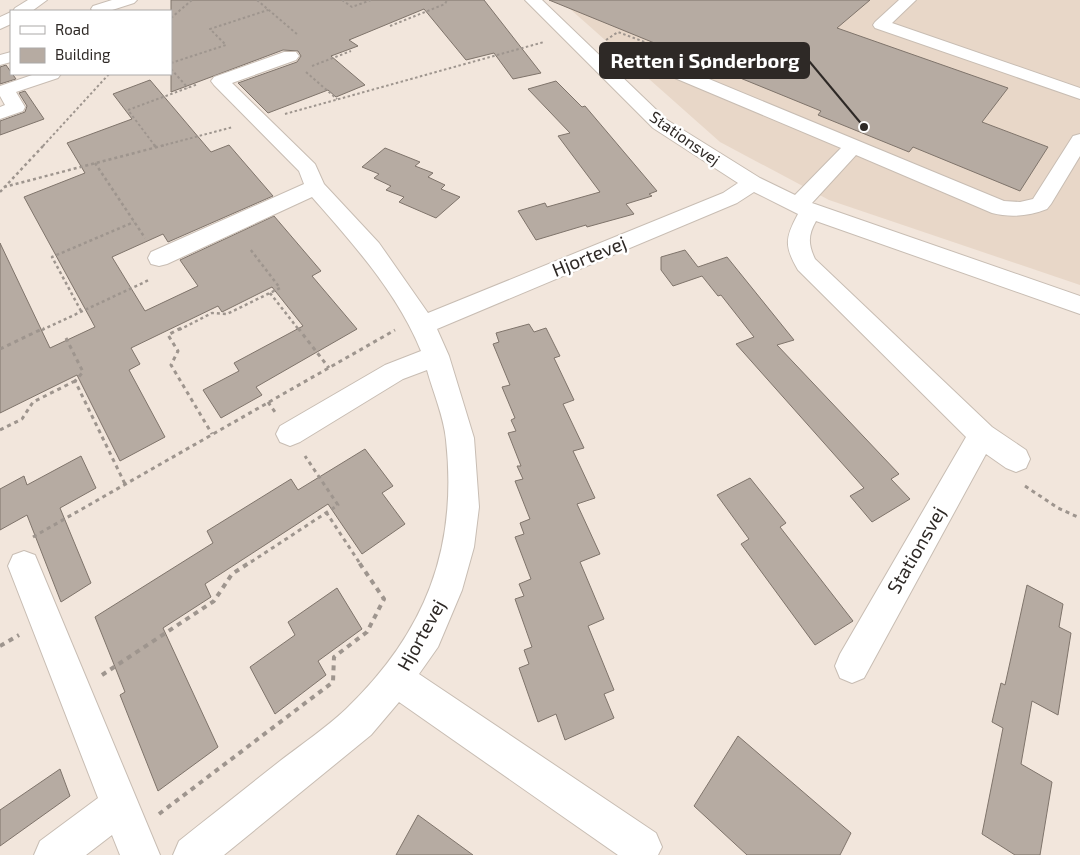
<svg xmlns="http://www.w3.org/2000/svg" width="1080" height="855" viewBox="0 0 1080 855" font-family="'Exo 2',sans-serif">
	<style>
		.built { fill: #e8d7c8 }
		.building { fill: #b6aba2; stroke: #7f746b }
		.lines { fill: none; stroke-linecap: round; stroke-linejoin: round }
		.minor-casing { stroke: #c8bdb3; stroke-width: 2 }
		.path-far3 { stroke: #9e958e; stroke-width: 2; stroke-dasharray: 2.5 2.5; stroke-linecap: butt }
		.path-far2 { stroke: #9e958e; stroke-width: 2.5; stroke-dasharray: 3 3; stroke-linecap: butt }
		.path-far1 { stroke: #9e958e; stroke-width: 3; stroke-dasharray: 4 4; stroke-linecap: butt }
		.path { stroke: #9e958e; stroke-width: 4; stroke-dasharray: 5 5; stroke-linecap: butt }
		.minor { fill: #fff; fill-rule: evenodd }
		.labels { text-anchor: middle; stroke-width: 5; stroke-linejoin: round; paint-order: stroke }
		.far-street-label { font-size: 16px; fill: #2e2926; stroke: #fff }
		.street-label { font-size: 19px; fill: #2e2926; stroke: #fff }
		.leader { fill: none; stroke: #2e2926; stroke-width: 2 }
		.callout-dot { fill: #2e2926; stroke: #fff; stroke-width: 2 }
		.callout { fill: #2e2926; stroke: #2e2926; stroke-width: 2 }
		.callout-label { font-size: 20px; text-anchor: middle; font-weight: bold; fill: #fff }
	</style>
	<rect width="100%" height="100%" fill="#f2e6dc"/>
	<path class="built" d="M 560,0 L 1080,0 L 1080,285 L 829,200 L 720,142 Z"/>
	<path class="building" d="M 171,0 L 484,0 L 541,73 L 513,79 L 494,53 L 466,60 L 424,9 L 349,40 L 358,46 L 331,56 L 365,85 L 336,97 L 328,90 L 268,113 L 238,83 L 297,62 L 301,56 L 298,51 L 283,50 L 171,92 Z
		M 549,0 L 870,0 L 837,28 L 1008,88 L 982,122 L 1048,147 L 1020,191 L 913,147 L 909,152 L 818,115 L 821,111 Z
		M 6,65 L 16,79 L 0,84 L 0,67 Z
		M 150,80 L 211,152 L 229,145 L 273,196 L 168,242 L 163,234 L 112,257 L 145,311 L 198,286 L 180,260 L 274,216 L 321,271 L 312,276 L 357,329 L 256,387 L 262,395 L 221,418 L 203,390 L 239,371 L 234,363 L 303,326 L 272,287 L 222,312 L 218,306 L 131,348 L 140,364 L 129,370 L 165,437 L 120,461 L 77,375 L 0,413 L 0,243 L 50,348 L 95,327 L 24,197 L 85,173 L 67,143 L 132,119 L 113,94 Z
		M 556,81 L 582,107 L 585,106 L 657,191 L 649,194 L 652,196 L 626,204 L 634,214 L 587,227 L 586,225 L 536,240 L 518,211 L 545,203 L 547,207 L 600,192 L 558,136 L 570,133 L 528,89 Z
		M 25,91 L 44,119 L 0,135 L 0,121 L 25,112 L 27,106 L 19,93 Z
		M 385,148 L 420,162 L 415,166 L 433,173 L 428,177 L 445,185 L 441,189 L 460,197 L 436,218 L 399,202 L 404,197 L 386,190 L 391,186 L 374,178 L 379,174 L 362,167 Z
		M 685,250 L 698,267 L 727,257 L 794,340 L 777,345 L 899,474 L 891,479 L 910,499 L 872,522 L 850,496 L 864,488 L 736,344 L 754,337 L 721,295 L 718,296 L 702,276 L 673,286 L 661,270 L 661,257 Z
		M 529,324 L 534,332 L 546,328 L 560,356 L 554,358 L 574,400 L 563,404 L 584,448 L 573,451 L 595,498 L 577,504 L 600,554 L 580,562 L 604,619 L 588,626 L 614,690 L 604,694 L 614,718 L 565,740 L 556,714 L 538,722 L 519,668 L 529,664 L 524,650 L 532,647 L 515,599 L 524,596 L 519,584 L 531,579 L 515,537 L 524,534 L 520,523 L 530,519 L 515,481 L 523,479 L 517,466 L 521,466 L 508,433 L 516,431 L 511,420 L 515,418 L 502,387 L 510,385 L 493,344 L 499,342 L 496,333 Z
		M 365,449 L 393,486 L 382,493 L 405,524 L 362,554 L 328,504 L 205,584 L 211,597 L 163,628 L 218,747 L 158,791 L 120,695 L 125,692 L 95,617 L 213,543 L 207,531 L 291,479 L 298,490 Z
		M 81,456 L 96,488 L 60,508 L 91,583 L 61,602 L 27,515 L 0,530 L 0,489 L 24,476 L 27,485 Z
		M 750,478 L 786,523 L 780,527 L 853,621 L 815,645 L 741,544 L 749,539 L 717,495 Z
		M 1027,585 L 1063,604 L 1059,627 L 1071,633 L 1058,715 L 1032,701 L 1021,764 L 1052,782 L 1040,855 L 1015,855 L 982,834 L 1003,728 L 992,722 L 1001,683 L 1005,685 Z
		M 337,588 L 362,629 L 318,661 L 326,675 L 275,714 L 250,667 L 295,635 L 288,622 Z
		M 738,736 L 851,833 L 840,855 L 747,855 L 694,806 Z
		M 60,769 L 70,796 L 0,846 L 0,810 Z
		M 418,815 L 473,855 L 396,855 Z"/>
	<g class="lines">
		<g class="minor-casing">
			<path id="minor" d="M 28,0 L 47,0 L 32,11 L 13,11 L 15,8 Z
				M 112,0 L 137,0 L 134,3 L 109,11 L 93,11 L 91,9 L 93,6 Z
				M 525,0 L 542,0 L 667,120 L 760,178 L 795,195 L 841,148 L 651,68 L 648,64 L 651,60 L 657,59 L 663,60 L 1004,201 L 1020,202 L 1033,199 L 1073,136 L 1080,134 L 1080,156 L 1051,204 L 1047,209 C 1029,216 1011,218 992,213 L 856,155 L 812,203 L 1080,296 L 1080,314 L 816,221 C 808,235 808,244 815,259 L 992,427 L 1026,450 L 1030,459 L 1026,468 L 1016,472 L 1006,468 L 986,454 L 864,678 L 852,683 L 840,678 L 835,666 L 840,654 L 966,437 L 798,270 C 784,246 785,238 798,214 L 754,192 L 737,203 L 437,329 L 449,356 L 474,438 L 479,507 L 474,547 L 462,590 L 438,647 L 419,674 L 656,833 L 662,847 L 658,855 L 618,855 L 399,702 L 371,735 L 224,855 L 173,855 L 179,841 C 213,814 246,788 280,761 C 302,744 326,728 346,709 C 425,633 458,549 446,440 C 444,417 433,392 427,370 L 403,379 L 300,442 L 290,446 L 280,442 L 276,434 L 280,426 L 385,365 L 421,351 C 397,292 353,244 312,197 L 167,264 L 159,266 L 151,264 L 148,258 L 151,252 L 304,184 L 299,171 L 214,85 L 211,81 L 214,77 L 284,52 L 296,52 L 299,56 L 296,60 L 232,83 L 315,164 L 324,184 L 379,243 L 428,313 L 723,193 L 738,183 L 653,128 Z
				M 899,0 L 916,0 L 892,23 L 1080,88 L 1080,99 L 875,28 L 873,25 L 875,22 Z
				M 11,12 L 11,24 L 0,29 L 0,17 Z
				M 11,52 L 11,62 L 0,65 L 0,55 Z
				M 35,74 L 61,74 L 58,78 L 16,92 L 25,107 L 23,111 L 0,119 L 0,107 L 5,105 L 0,96 L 0,86 Z
				M 24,551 L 35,555 L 160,855 L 120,855 L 112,835 L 86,855 L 34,855 L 40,841 L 98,798 L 8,566 L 13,555 Z"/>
		</g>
		<path class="path-far3" d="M 257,0 L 298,35
			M 342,0 L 352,7 L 371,0
			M 171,18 L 192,0
			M 390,26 L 445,4 L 447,0
			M 606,40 L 618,32 L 650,44
			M 171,63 L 226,45 L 210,29 L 268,10
			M 312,66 L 351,51
			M 171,69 L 188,88
			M 306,72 L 337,99
			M 285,114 L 544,42
			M 43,146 L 109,74
			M 155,146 L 128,110 L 198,84
			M 161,146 L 233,127"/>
		<path class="path-far2" d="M 154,145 L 156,147
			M 95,163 L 145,238
			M 4,187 L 165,145
			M 0,192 L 44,145
			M 270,293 L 299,330
			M 81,311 L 52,257 L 134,222
			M 42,330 L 149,280
			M 179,330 L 212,313 L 227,314 L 280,288 L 250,249"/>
		<path class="path-far1" d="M 181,328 L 168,335 L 178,351 L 171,365 L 212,434
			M 298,328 L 329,368
			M 66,338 L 83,372 L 75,381 L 125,484
			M 0,349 L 44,328
			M 268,402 L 275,412
			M 0,430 L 22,419 L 33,402 L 75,381
			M 1025,486 L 1058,508 L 1080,518
			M 326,512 L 359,562
			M 33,537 L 395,330
			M 251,562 L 338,505 L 305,456"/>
		<path class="path" d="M 0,646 L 19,635
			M 102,675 L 214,601 L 232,574 L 252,561
			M 159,814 L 333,682 L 334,657 L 367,632 L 384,599 L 358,561"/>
		<use href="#minor" class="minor"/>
	</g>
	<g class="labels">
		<g class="far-street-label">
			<text transform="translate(685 138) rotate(35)" y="6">Stationsvej</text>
		</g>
		<g class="street-label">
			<text transform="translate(589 256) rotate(-22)" y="7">Hjortevej</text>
			<text transform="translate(916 550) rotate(-60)" y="7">Stationsvej</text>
			<text transform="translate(421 635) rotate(-61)" y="7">Hjortevej</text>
		</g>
	</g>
	<path class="leader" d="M864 127L809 61"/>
	<circle class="callout-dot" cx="864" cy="127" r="5"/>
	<rect class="callout" x="600" y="43" width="209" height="35" rx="5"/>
	<g class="callout-label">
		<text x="705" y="68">Retten i Sønderborg</text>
	</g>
	<rect x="10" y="10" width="162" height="65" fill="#ffffff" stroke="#aba9a8"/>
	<rect x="20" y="26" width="25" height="8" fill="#ffffff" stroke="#aba9a8"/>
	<text x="55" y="35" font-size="15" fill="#2e2926">Road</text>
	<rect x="20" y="48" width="25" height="15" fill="#b6aba2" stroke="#aba9a8"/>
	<text x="55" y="60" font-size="15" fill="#2e2926">Building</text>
</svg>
